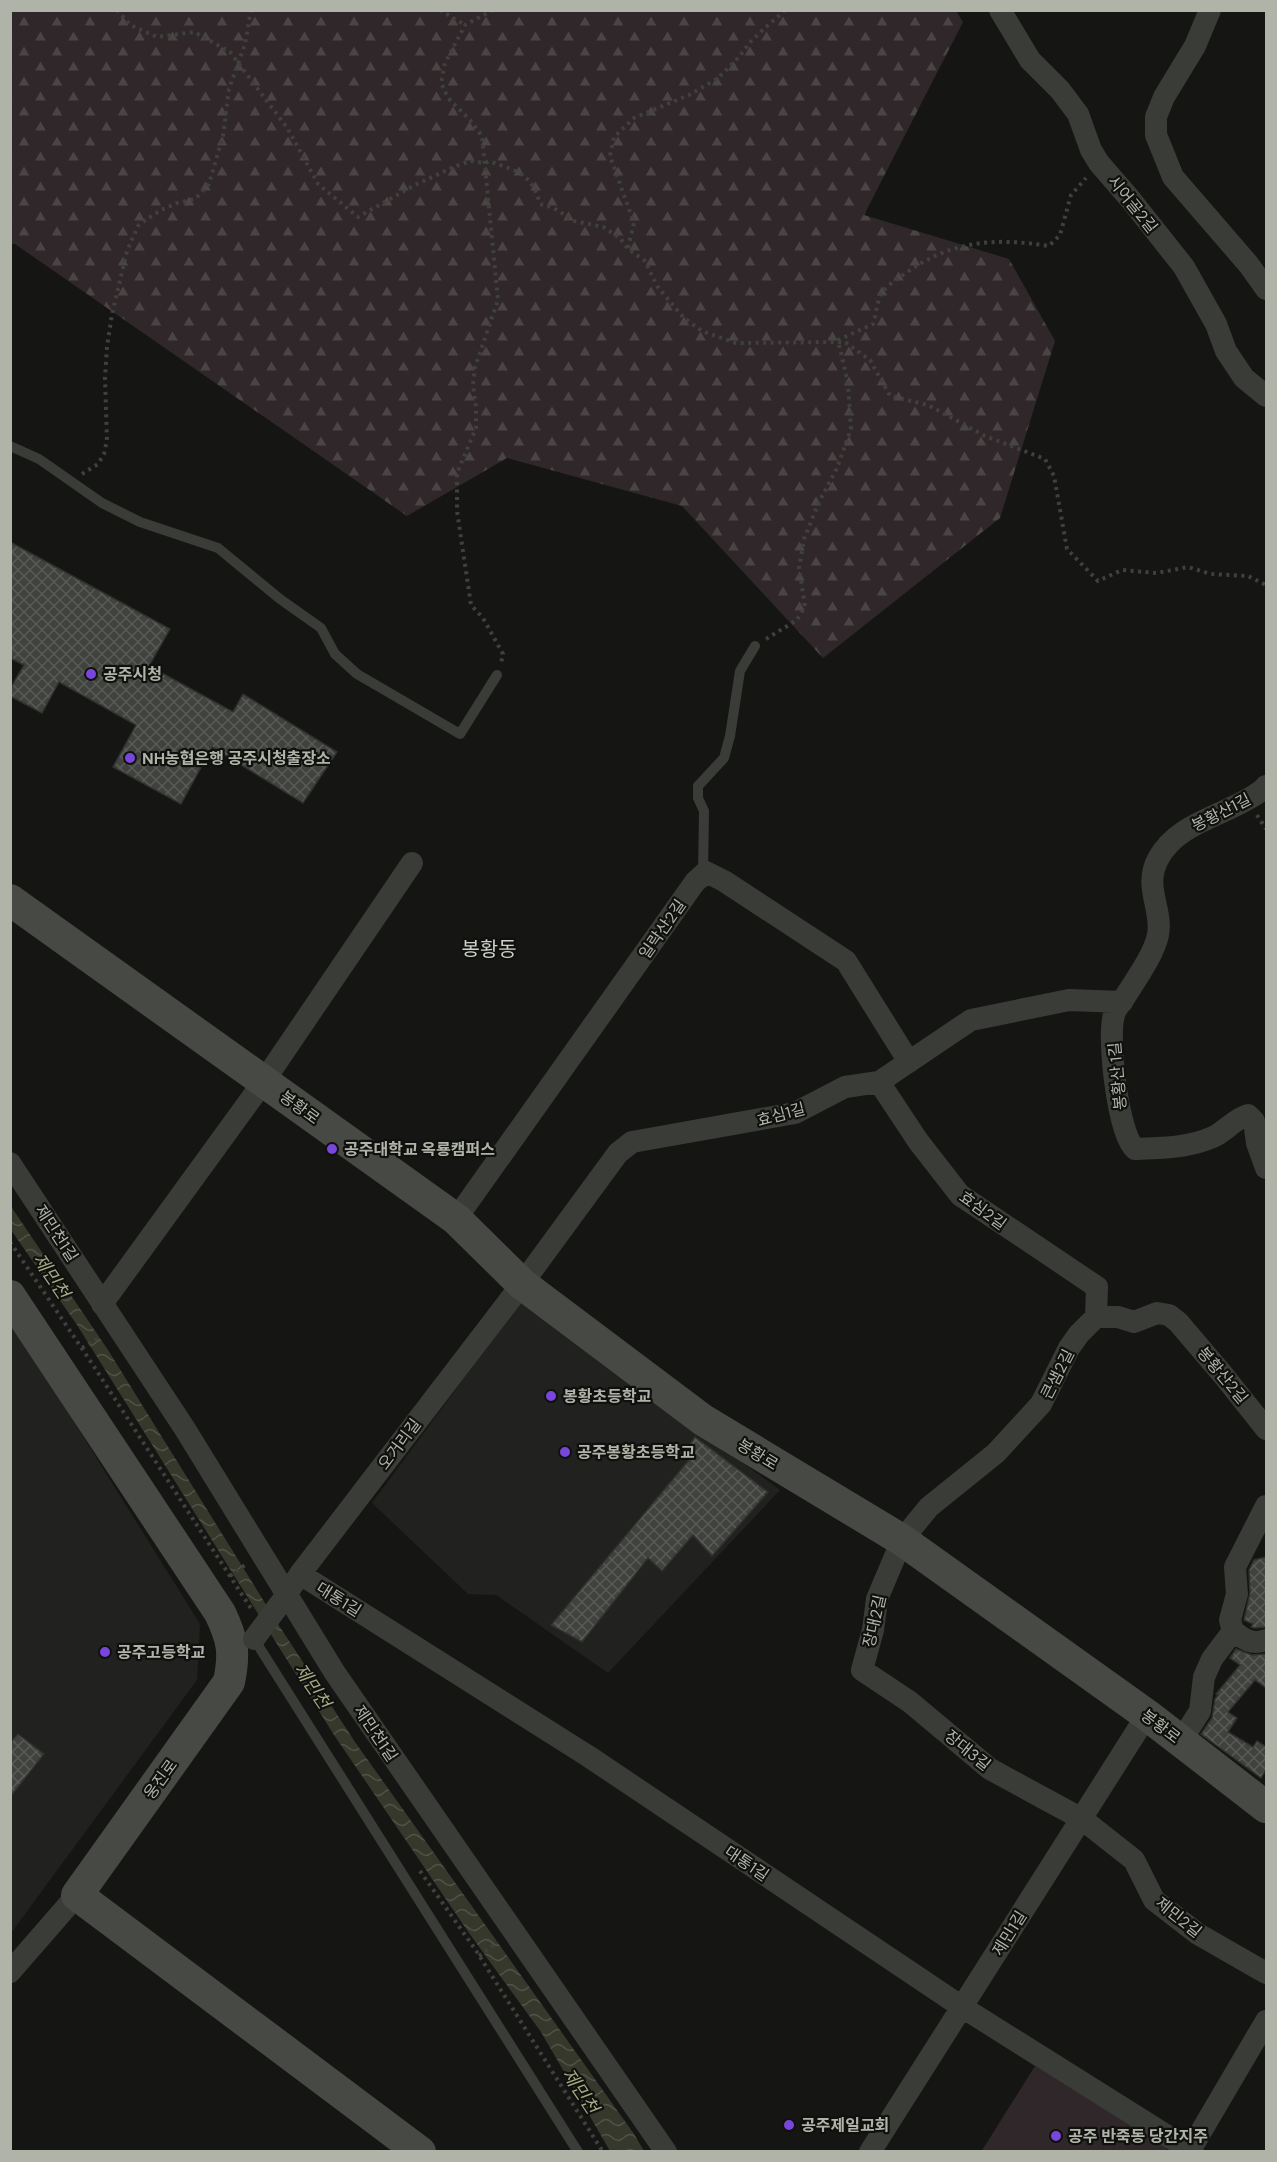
<svg xmlns="http://www.w3.org/2000/svg" width="1277" height="2162" viewBox="0 0 1277 2162" font-family="'DM Sans','Noto Sans KR',sans-serif">
	<style>
		.built { fill: #212220 }
		.forest { fill: url(#forest-firs) }
		.green { fill: #2f2729 }
		.water { fill: url(#water-waves) }
		.building { fill: url(#building-cross-hatch); stroke: #2f312e; stroke-width: 1.5 }
		.lines { fill: none; stroke-linecap: round; stroke-linejoin: round }
		.path { stroke: #3f413c; stroke-width: 4; stroke-dasharray: 3 4.5; stroke-linecap: butt }
		.lane { stroke: #3a3c38; stroke-width: 10 }
		.street { stroke: #3a3c38; stroke-width: 22 }
		.secondary { stroke: #474a44; stroke-width: 32 }
		.street-bridge { stroke: #3a3c38; stroke-width: 22 }
		.poi-dot { fill: #7946db; stroke: #10110f; stroke-width: 2 }
		.labels { text-anchor: middle; stroke-width: 4.5; stroke-linejoin: round; paint-order: stroke }
		.street-label { font-size: 16px; fill: #b0b4a8; stroke: #10110f }
		.poi-label { font-size: 16px; font-weight: bold; fill: #b0b4a8; stroke: #10110f; text-anchor: start }
		.water-label { font-size: 18px; font-style: italic; fill: #a5ab82; stroke: #10110f }
		.quarter-label { font-size: 20px; fill: #cdd1c8; stroke: #10110f }
	</style>
	<defs>
		<pattern id="forest-firs" width="22" height="20" patternUnits="userSpaceOnUse" patternTransform="scale(1.5)"><rect width="22" height="20" fill="#2f2729"/><path d="M5 1l3.5 6h-7zM16 11l3.5 6h-7z" fill="#4b4445"/></pattern>
		<pattern id="water-waves" width="16" height="10" patternUnits="userSpaceOnUse" patternTransform="scale(1.5)"><rect width="16" height="10" fill="#36382c"/><path d="M0 5q4-4 8 0t8 0" fill="none" stroke="#515248"/></pattern>
		<pattern id="building-cross-hatch" width="8" height="8" patternUnits="userSpaceOnUse" patternTransform="scale(1.5)"><rect width="8" height="8" fill="#40423e"/><path d="M0 0l8 8M0 8l8-8" fill="none" stroke="#595b57"/></pattern>
	</defs>
	<rect width="100%" height="100%" fill="#151614"/>
	<path class="built" d="M 521,1301 L 780,1490 L 608,1673 L 496,1595 L 468,1594 L 372,1503 Z
		M 11,1321 L 200,1624 L 197,1680 L 11,1933 Z"/>
	<path class="forest" d="M 11,10 L 956,11 L 963,22 L 864,215 L 1009,259 L 1055,341 L 1000,518 L 823,658 L 682,506 L 507,458 L 407,516 L 15,244 L 11,244 Z"/>
	<path class="green" d="M 1035,2066 L 1165,2146 L 1168,2151 L 981,2152 Z"/>
	<path class="water" d="M 10,1205 L 108,1350 L 278,1624 L 355,1742 L 634,2134 L 644,2151 L 610,2151 L 541,2032 L 469,1933 L 334,1735 L 77,1325 L 11,1230 Z"/>
	<path class="building" d="M 10,542 L 170,629 L 149,666 L 233,712 L 243,694 L 337,752 L 303,803 L 212,747 L 181,804 L 113,767 L 136,725 L 59,682 L 42,713 L 10,696 L 10,689 L 24,665 L 10,658 Z
		M 695,1437 L 768,1492 L 712,1556 L 693,1535 L 662,1571 L 648,1558 L 582,1642 L 551,1625 L 693,1455 L 684,1452 Z
		M 1266,1557 L 1266,1627 L 1255,1628 L 1251,1627 L 1253,1624 L 1244,1620 L 1250,1593 L 1249,1570 L 1254,1560 Z
		M 1236,1649 L 1252,1655 L 1266,1654 L 1266,1688 L 1255,1680 L 1228,1712 L 1237,1718 L 1228,1732 L 1253,1747 L 1257,1741 L 1266,1747 L 1266,1769 L 1261,1778 L 1201,1734 L 1212,1718 L 1215,1699 L 1218,1695 L 1216,1694 L 1240,1665 L 1230,1658 Z
		M 18,1734 L 44,1754 L 10,1797 L 10,1743 Z"/>
	<g class="lines">
		<path class="path" d="M 117,10 L 130,25 L 157,37 L 194,32 L 230,52 L 288,129 L 318,184 L 358,217 L 415,185 L 456,166 L 470,161 L 485,163 L 489,161 C 518,172 531,172 540,204 L 554,208 L 574,221 L 603,227 L 620,238 L 628,249 L 645,261 L 657,286 L 683,317 L 702,331 L 736,343 L 845,342 L 870,360 L 890,396 L 928,405 L 985,436 L 1045,459 L 1054,476 L 1067,549 L 1098,581 L 1122,570 L 1157,573 L 1188,567 L 1211,574 L 1248,576 L 1266,585
			M 440,10 L 465,25
			M 493,10 L 465,25 L 445,63 L 441,83 L 448,98 L 470,120 L 482,136 L 498,300 L 475,367 L 473,385 L 476,407 L 476,428 L 457,473 L 457,511 L 471,605 L 483,618 L 503,654 L 501,663
			M 628,248 L 634,223 L 610,156 L 614,137 L 634,118 L 689,95 L 717,79 L 738,58 L 752,40 L 785,10
			M 82,474 L 98,464 L 104,454 L 107,440 L 105,378 L 107,347 L 112,314 L 127,251 L 138,226 L 144,221 L 161,210 L 177,203 L 195,199 L 209,184 L 223,136 L 229,89 L 245,44 L 251,10
			M 766,639 L 797,620 L 805,606 L 799,568 L 804,539 L 819,502 L 837,468 L 851,429 L 848,383 L 838,340 L 873,324 C 876,315 877,300 882,293 C 886,286 896,280 903,275 C 950,241 993,237 1049,246 L 1060,235 L 1071,195 L 1086,178
			M 1257,815 L 1266,829
			M 10,1242 L 89,1359 L 252,1610
			M 82,1348 L 100,1337
			M 230,1576 L 245,1565
			M 420,1871 L 475,1949 L 603,2152
			M 479,1956 L 497,1943"/>
		<path class="lane" d="M 10,446 L 39,459 L 102,503 L 140,522 L 218,548 L 280,599 L 321,628 L 335,654 L 357,674 L 460,734 L 497,675
			M 703,874 L 704,811 L 698,798 L 698,786 L 724,758 L 730,736 L 740,671 L 755,646
			M 254,1639 L 578,2152"/>
		<path class="street" d="M 1000,10 L 1030,60 L 1060,90 L 1078,114 L 1091,150 L 1099,163 L 1131,200 L 1184,267 L 1216,324 L 1226,351 L 1244,378 L 1266,396
			M 1210,10 L 1195,46 L 1164,97 L 1156,117 L 1156,135 L 1173,177 L 1249,265 L 1266,289
			M 1266,786 C 1261,792 1255,795 1248,799 C 1218,817 1176,825 1158,859 C 1143,887 1163,909 1158,935 C 1154,955 1134,982 1123,1000 C 1120,1004 1115,1010 1114,1015 C 1107,1036 1118,1135 1135,1149 C 1162,1148 1188,1148 1213,1137 C 1226,1131 1234,1119 1248,1115 L 1254,1121 L 1257,1143 L 1266,1168
			M 879,1082 L 918,1141 L 960,1195 L 1097,1287 L 1096,1317
			M 10,1163 L 185,1429 L 335,1673 L 666,2152
			M 456,1219 L 695,882 L 706,872 L 724,881 L 846,961 L 909,1062
			M 102,1304 L 264,1081 L 412,863
			M 1266,1429 L 1224,1376 L 1178,1322 L 1169,1315 L 1157,1313 L 1134,1322 L 1118,1317 L 1096,1317 L 1079,1334 L 1069,1348 L 1041,1404 L 996,1453 L 929,1507 L 902,1540 L 877,1599 L 873,1630 L 862,1670 L 910,1702 L 990,1769 L 1082,1819 L 1134,1860 L 1154,1900 L 1198,1934 L 1266,1973
			M 300,1574 L 588,1756 L 962,2007 L 1193,2152
			M 280,1604 L 300,1574 L 522,1284 L 618,1153 L 632,1142 L 795,1113 L 845,1087 L 879,1082 L 971,1020 L 1069,1000 L 1122,1002
			M 1233,1631 C 1245,1640 1252,1645 1266,1640
			M 1181,1741 L 1200,1711 L 1204,1677 L 1212,1659 L 1233,1631 L 1230,1620 L 1237,1594 L 1235,1567 L 1266,1506
			M 10,1972 L 77,1895
			M 870,2152 L 1147,1715
			M 1189,2152 L 1266,2021"/>
		<path class="secondary" d="M 10,900 L 456,1219 L 522,1284 L 703,1420 L 902,1540 L 1147,1715 L 1266,1807
			M 10,1296 L 220,1613 C 233,1640 235,1653 229,1682 L 77,1895 L 420,2152"/>
		<path class="street-bridge" d="M 254,1639 L 279,1605"/>
	</g>
	<g class="poi-dot">
		<circle cx="91" cy="674" r="6"/>
		<circle cx="130" cy="758" r="6"/>
		<circle cx="332" cy="1149" r="6"/>
		<circle cx="551" cy="1396" r="6"/>
		<circle cx="565" cy="1452" r="6"/>
		<circle cx="105" cy="1652" r="6"/>
		<circle cx="789" cy="2125" r="6"/>
		<circle cx="1056" cy="2136" r="6"/>
	</g>
	<g class="labels">
		<g class="street-label">
			<text transform="translate(1133 204) rotate(51)" y="6">시어골2길</text>
			<text transform="translate(1221 812) rotate(-27)" y="6">봉황산1길</text>
			<text transform="translate(662 929) rotate(-55)" y="6">일락산2길</text>
			<text transform="translate(1117 1076) rotate(-95)" y="6">봉황산 1길</text>
			<text transform="translate(300 1107) rotate(36)" y="6">봉황로</text>
			<text transform="translate(781 1114) rotate(-15)" y="6">효심1길</text>
			<text transform="translate(983 1210) rotate(36)" y="6">효심2길</text>
			<text transform="translate(57 1233) rotate(57)" y="6">제민천1길</text>
			<text transform="translate(1057 1374) rotate(-63)" y="6">큰샘2길</text>
			<text transform="translate(1223 1375) rotate(50)" y="6">봉황산2길</text>
			<text transform="translate(399 1444) rotate(-53)" y="6">오거리길</text>
			<text transform="translate(758 1454) rotate(31)" y="6">봉황로</text>
			<text transform="translate(339 1599) rotate(32)" y="6">대통1길</text>
			<text transform="translate(874 1621) rotate(-77)" y="6">장대2길</text>
			<text transform="translate(1161 1726) rotate(37)" y="6">봉황로</text>
			<text transform="translate(376 1733) rotate(56)" y="6">제민천1길</text>
			<text transform="translate(968 1750) rotate(39)" y="6">장대3길</text>
			<text transform="translate(160 1779) rotate(-54)" y="6">웅진로</text>
			<text transform="translate(747 1863) rotate(34)" y="6">대통1길</text>
			<text transform="translate(1179 1917) rotate(39)" y="6">제민2길</text>
			<text transform="translate(1009 1933) rotate(-58)" y="6">제민1길</text>
		</g>
		<g class="poi-label">
			<text x="103" y="680">공주시청</text>
			<text x="142" y="764">NH농협은행 공주시청출장소</text>
			<text x="344" y="1155">공주대학교 옥룡캠퍼스</text>
			<text x="563" y="1402">봉황초등학교</text>
			<text x="577" y="1458">공주봉황초등학교</text>
			<text x="117" y="1658">공주고등학교</text>
			<text x="801" y="2131">공주제일교회</text>
			<text x="1068" y="2142">공주 반죽동 당간지주</text>
		</g>
		<g class="water-label">
			<text transform="translate(51 1276) rotate(56)" y="6">제민천</text>
			<text transform="translate(312 1686) rotate(56)" y="6">제민천</text>
			<text transform="translate(580 2091) rotate(56)" y="6">제민천</text>
		</g>
		<g class="quarter-label">
			<text x="489" y="956">봉황동</text>
		</g>
	</g>
	<rect width="1277" height="2162" fill="none" stroke="#b0b4a8" stroke-width="24"/>
</svg>
